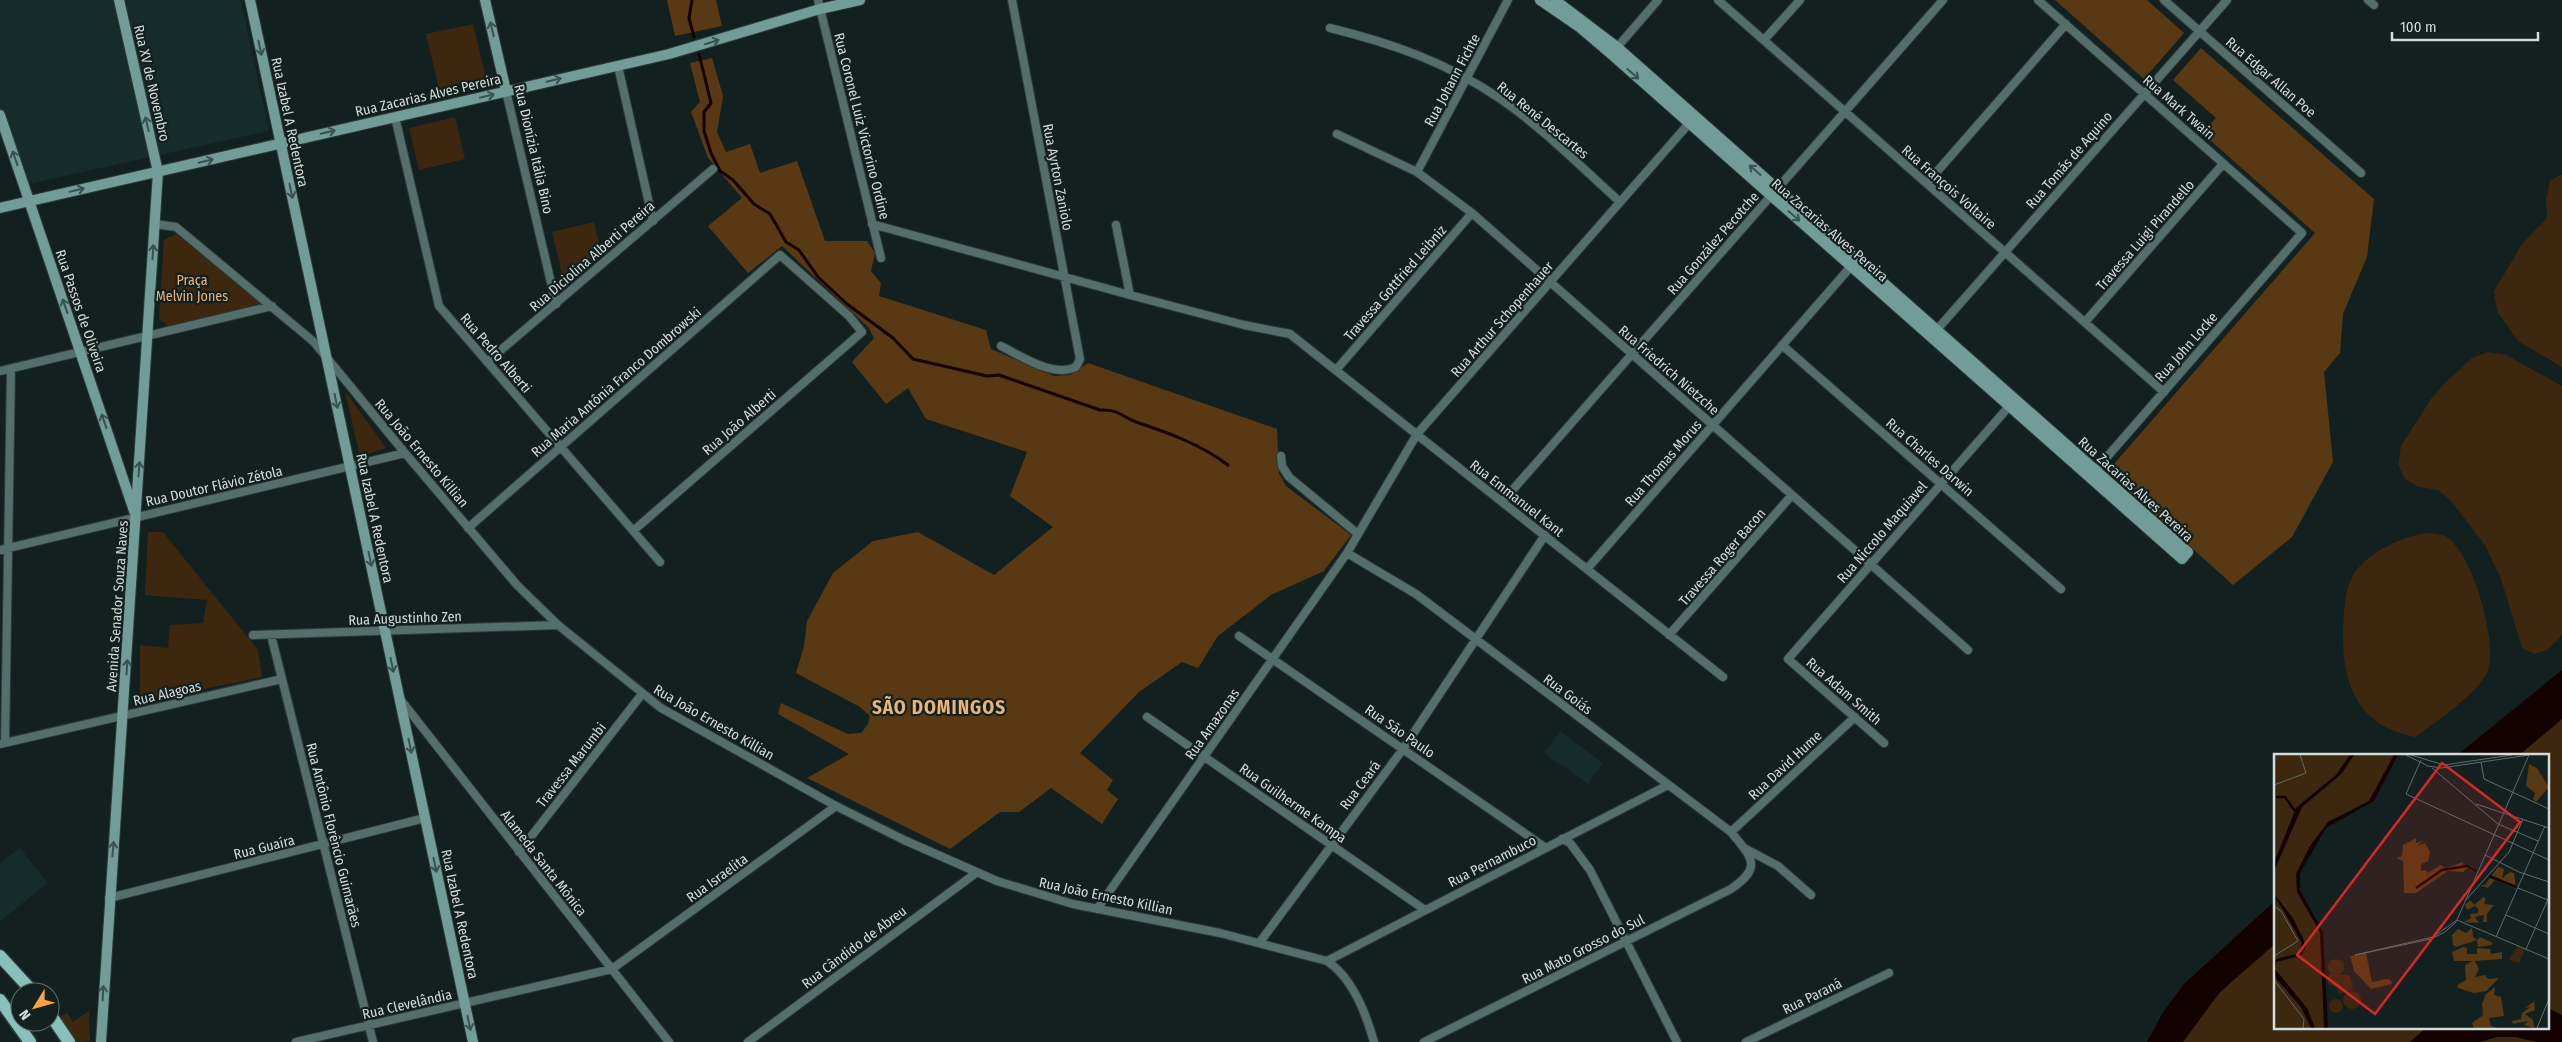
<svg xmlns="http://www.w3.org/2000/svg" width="2562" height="1042" viewBox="0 0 2562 1042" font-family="'Fira Sans Condensed',sans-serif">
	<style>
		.built { fill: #152c2a }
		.green { fill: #3d270f }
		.forest { fill: #583913 }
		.water { fill: #140200 }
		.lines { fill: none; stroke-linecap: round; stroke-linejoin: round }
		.stream { stroke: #140200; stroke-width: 3 }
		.street-casing { stroke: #2d3b39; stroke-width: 10 }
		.secondary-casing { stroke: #2d3b39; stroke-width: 12 }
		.primary-casing { stroke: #2d3b39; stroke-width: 15 }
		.street { stroke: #546e6b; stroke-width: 8 }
		.secondary { stroke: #729c97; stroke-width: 10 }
		.primary { stroke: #89c0ba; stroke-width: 12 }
		.oneway { stroke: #38524f }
		.labels { text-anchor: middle; stroke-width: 4.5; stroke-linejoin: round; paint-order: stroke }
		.street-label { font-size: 14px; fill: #d2dcdb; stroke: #12211f }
		.park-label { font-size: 14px; fill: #eab379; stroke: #12211f }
		.district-label { font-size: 19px; font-weight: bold; letter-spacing: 1px; fill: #ebb378; stroke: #12211f }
		.inset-river { fill: none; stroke: #140200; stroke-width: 2.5 }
		.inset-road { fill: none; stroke: #5f6c6a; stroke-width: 1 }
		.view { fill: #d62828; fill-opacity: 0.15; stroke: #d62828; stroke-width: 2.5 }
		.inset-edge { fill: none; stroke: #d2dcdb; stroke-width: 2.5 }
	</style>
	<rect width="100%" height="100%" fill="#12211f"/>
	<path class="built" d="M 0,0 L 241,0 L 269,131 L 20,186 L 0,128 Z
		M 1560,731 L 1603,763 L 1588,784 L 1544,753 Z
		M 20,848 L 48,883 L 0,921 L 0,863 Z"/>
	<path class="green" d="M 473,24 L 486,78 L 439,89 L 426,34 Z
		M 455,117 L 465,159 L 419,170 L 409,128 Z
		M 2560,175 L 2562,175 L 2562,367 L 2518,341 L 2497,311 L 2494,291 L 2522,244 L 2547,218 L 2546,200 L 2550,181 Z
		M 594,222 L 601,252 L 564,283 L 552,232 Z
		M 176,234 L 262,303 L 170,327 L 159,319 L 164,240 Z
		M 2488,352 L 2506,355 L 2562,386 L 2562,635 L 2547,650 L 2535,654 L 2522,648 L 2501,579 L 2485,545 L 2451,501 L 2438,490 L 2419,487 L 2405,479 L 2398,464 L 2401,446 L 2431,399 L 2444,384 L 2472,358 Z
		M 345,391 L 386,448 L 360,457 Z
		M 148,532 L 163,532 L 258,650 L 262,677 L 140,702 L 140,645 L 168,648 L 170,625 L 203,623 L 207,600 L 145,595 Z
		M 2429,533 C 2434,534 2441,534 2445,536 C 2472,550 2498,642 2488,670 C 2480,692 2435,723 2415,737 C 2356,725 2342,683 2343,629 C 2344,611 2344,593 2352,577 C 2365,553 2404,535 2429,533 Z
		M 2562,719 L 2562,1015 L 2548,1008 L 2548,756 L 2518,756 Z
		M 2276,943 L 2276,1028 L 2426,1028 L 2410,1042 L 2183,1042 L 2220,992 Z
		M 89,1011 L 90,1041 L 73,1042 L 58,1019 L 67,1013 L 73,1022 Z
		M 2496,1037 L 2516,1037 L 2537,1042 L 2480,1042 Z"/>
	<path class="forest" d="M 667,0 L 716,0 L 722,26 L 675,36 Z
		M 2055,0 L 2147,0 L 2184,33 L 2144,79 Z
		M 2201,48 L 2374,199 L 2367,257 L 2343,314 L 2340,353 L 2324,372 L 2333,462 L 2292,537 L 2233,585 L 2107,472 L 2315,233 L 2202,133 L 2216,118 L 2173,80 Z
		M 712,58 L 723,96 L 717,132 L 726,152 L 750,144 L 760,173 L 797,161 L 825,241 L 867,241 L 875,253 L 871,271 L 881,283 L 879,296 L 986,330 L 991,349 L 1054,376 L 1070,375 L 1088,363 L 1277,429 L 1279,473 L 1286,486 L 1351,535 L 1324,571 L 1271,595 L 1218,636 L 1198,668 L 1182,662 L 1139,692 L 1080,753 L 1113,780 L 1107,790 L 1118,799 L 1102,824 L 1051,788 L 1019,812 L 1000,812 L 950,849 L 807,778 L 849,754 L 778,714 L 781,703 L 848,734 L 861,733 L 868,724 L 870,716 L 860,707 L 796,673 L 804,646 L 807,621 L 833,573 L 873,541 L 918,532 L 994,575 L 1053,527 L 1010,496 L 1027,452 L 926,419 L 908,388 L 886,404 L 852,362 L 874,338 L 869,328 L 782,246 L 748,273 L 708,226 L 742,198 L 708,158 L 691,112 L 700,102 L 690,63 Z"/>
	<path class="water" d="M 2562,670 L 2562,719 L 2518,756 L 2456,756 Z
		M 2276,900 L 2276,943 L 2220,992 L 2183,1042 L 2147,1042 L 2162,1014 L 2184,984 Z
		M 2548,1008 L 2562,1015 L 2562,1042 L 2537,1042 L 2516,1037 L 2496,1037 L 2480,1042 L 2410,1042 L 2426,1028 L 2548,1028 Z"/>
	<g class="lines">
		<path class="stream" d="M 692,0 L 689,18 L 694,37
			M 699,54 L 711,103 L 704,112 L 704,131 L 711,153 L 720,171 L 733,180 L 754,204 L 770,214 L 786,242 L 799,250 L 818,277 L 847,304 L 893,338 L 913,359 L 987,376 L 999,375 L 1100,410 C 1118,409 1121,416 1136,422 C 1169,433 1200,444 1228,465"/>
		<g class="street-casing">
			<path id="street" d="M 818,0 L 881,258
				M 1718,0 L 2164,392
				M 2038,0 L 2302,233 L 2093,473
				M 2164,0 L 2361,173
				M 2368,0 L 2374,5
				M 1330,28 C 1391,43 1446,62 1499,98 C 1542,127 1581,167 1620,202
				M 1764,40 L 1800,0
				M 1614,51 L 1658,0
				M 618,66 L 653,221
				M 506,91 L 556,304
				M 395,117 L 439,306 L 660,562
				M 1337,134 L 1417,172 L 1472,213 L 1968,650
				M 1417,172 L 1508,0
				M 1927,183 L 2066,24
				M 155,224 L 176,227 L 314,342 L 405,453 L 517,585 L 558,625 L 661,708 L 836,806 L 904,840 L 997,881 L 1073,904 L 1220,933 L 1327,961 C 1353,978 1366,1013 1374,1042
				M 872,224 L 1130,295 L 1244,325 L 1290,334 L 1723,677
				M 1116,225 L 1130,295
				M 2085,322 L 2223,164
				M 1934,333 L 2227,0
				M 1782,345 L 2061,589
				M 1001,346 C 1021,356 1053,378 1076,367 L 1080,359 L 1012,0
				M 487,362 L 713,169
				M 1336,370 L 1472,213
				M 0,371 L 272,306
				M 1281,456 L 1282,466 L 1289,477 L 1358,534
				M 1502,502 L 1943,0
				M 468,528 L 780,255 L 849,316 L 862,332 L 633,531
				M 0,550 L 405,453
				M 1347,553 L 1416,594 L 1731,832 C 1752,858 1763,867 1731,889 L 1424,1042
				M 1587,569 L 1854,263
				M 253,635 L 558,625
				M 271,635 L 373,1042
				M 1669,635 L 1792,495
				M 1239,636 L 1546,848
				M 400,699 L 669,1042
				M 1147,717 L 1425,910
				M 5,743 L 11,369
				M 1884,743 L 1788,659 L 2012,403
				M 0,744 L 282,679
				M 1731,832 L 1855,717
				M 1562,839 L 1570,843 L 1590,870 L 1677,1042
				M 1744,848 L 1778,866 L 1811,895
				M 519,852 L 642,694
				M 109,898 L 425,818
				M 1097,909 L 1347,553 L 1417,434 L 1692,120
				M 1260,942 L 1403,749 L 1545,535
				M 1327,961 L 1668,785
				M 296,1042 L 612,969 L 836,806
				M 748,1042 L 976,873
				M 1746,1042 L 1889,973"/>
		</g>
		<g class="secondary-casing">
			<path id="secondary" d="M 250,0 L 473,1042
				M 485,0 L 506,91
				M 1540,0 L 1578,26 L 1611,54 L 2182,559 L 2188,552 L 1617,47 L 1555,0
				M 0,115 L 134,511
				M 0,208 L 669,54 L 820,9 L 860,0
				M 101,1042 L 158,172 L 119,0"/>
		</g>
		<g class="primary-casing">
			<path id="primary" d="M 0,956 L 33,992
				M 0,1000 L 30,1042
				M 50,1014 L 69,1042"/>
		</g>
		<use href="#street" class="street"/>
		<use href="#secondary" class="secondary"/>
		<use href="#primary" class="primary"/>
	</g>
	<defs><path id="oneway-shaft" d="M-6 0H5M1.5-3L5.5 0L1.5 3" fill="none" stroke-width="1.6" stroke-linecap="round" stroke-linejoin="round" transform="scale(1.25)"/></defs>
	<g class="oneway">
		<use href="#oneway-shaft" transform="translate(492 29) rotate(-103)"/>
		<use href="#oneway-shaft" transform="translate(712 42) rotate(-17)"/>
		<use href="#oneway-shaft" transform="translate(260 48) rotate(78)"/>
		<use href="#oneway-shaft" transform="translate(1633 74) rotate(41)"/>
		<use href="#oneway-shaft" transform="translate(554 80) rotate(-13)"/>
		<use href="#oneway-shaft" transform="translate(487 96) rotate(-13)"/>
		<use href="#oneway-shaft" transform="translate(147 124) rotate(-103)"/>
		<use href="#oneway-shaft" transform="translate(328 132) rotate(-13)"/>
		<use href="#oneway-shaft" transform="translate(15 158) rotate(-109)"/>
		<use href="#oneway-shaft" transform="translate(206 161) rotate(-13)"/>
		<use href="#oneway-shaft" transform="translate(1755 170) rotate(-139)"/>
		<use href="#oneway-shaft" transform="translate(77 190) rotate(-13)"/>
		<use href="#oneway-shaft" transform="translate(291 191) rotate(78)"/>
		<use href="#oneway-shaft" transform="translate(1794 216) rotate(41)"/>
		<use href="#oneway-shaft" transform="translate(153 252) rotate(-86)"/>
		<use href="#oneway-shaft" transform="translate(65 306) rotate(-109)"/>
		<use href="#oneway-shaft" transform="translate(336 401) rotate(78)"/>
		<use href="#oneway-shaft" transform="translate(104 421) rotate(-109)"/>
		<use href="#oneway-shaft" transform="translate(139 469) rotate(-86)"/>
		<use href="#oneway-shaft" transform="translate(370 559) rotate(78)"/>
		<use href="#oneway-shaft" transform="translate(392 665) rotate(78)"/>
		<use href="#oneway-shaft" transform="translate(127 667) rotate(-86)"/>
		<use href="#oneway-shaft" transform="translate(410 746) rotate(78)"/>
		<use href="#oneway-shaft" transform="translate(113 849) rotate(-85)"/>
		<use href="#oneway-shaft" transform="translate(435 865) rotate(78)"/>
		<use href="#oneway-shaft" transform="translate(103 993) rotate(-87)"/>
		<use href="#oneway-shaft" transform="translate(469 1023) rotate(78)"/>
	</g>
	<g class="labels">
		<g class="street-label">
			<text transform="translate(2271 77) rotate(41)" y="5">Rua Edgar Allan Poe</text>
			<text transform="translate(1452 80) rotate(-62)" y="5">Rua Johann Fichte</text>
			<text transform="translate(152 83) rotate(77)" y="5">Rua XV de Novembro</text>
			<text transform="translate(428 95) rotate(-13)" y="5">Rua Zacarias Alves Pereira</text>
			<text transform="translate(2179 107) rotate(41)" y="5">Rua Mark Twain</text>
			<text transform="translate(1543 120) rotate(39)" y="5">Rua René Descartes</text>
			<text transform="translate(290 122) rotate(78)" y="5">Rua Izabel A Redentora</text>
			<text transform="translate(862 126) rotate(76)" y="5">Rua Coronel Luiz Victorino Ordine</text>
			<text transform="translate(534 149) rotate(77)" y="5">Rua Dionízia Itália Bino</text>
			<text transform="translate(2069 160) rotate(-49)" y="5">Rua Tomás de Aquino</text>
			<text transform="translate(1058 177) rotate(79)" y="5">Rua Ayrton Zaniolo</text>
			<text transform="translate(1949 187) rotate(41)" y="5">Rua François Voltaire</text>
			<text transform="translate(1830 230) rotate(41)" y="5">Rua Zacarias Alves Pereira</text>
			<text transform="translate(2145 235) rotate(-49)" y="5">Travessa Luigi Pirandello</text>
			<text transform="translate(1713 243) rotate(-49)" y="5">Rua González Pecotche</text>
			<text transform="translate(592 256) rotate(-41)" y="5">Rua Diciolina Alberti Pereira</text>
			<text transform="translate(1395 283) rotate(-49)" y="5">Travessa Gottfried Leibniz</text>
			<text transform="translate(81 311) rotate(71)" y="5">Rua Passos de Oliveira</text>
			<text transform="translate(1502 319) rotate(-49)" y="5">Rua Arthur Schopenhauer</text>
			<text transform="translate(2186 347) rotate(-49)" y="5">Rua John Locke</text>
			<text transform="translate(496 353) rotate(49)" y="5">Rua Pedro Alberti</text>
			<text transform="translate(1669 370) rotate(41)" y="5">Rua Friedrich Nietzche</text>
			<text transform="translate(616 382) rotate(-41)" y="5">Rua Maria Antônia Franco Dombrowski</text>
			<text transform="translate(739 422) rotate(-41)" y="5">Rua João Alberti</text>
			<text transform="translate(422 453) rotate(50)" y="5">Rua João Ernesto Killian</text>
			<text transform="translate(1930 457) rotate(41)" y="5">Rua Charles Darwin</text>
			<text transform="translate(1663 463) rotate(-49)" y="5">Rua Thomas Morus</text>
			<text transform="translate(214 486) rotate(-13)" y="5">Rua Doutor Flávio Zétola</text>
			<text transform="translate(2136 489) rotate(42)" y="5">Rua Zacarias Alves Pereira</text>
			<text transform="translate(1517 498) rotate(38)" y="5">Rua Emmanuel Kant</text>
			<text transform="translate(375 518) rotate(78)" y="5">Rua Izabel A Redentora</text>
			<text transform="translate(1882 532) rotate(-49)" y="5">Rua Niccolo Maquiavel</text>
			<text transform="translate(1722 557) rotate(-49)" y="5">Travessa Roger Bacon</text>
			<text transform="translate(117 606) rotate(-86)" y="5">Avenida Senador Souza Naves</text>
			<text transform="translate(405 618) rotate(-2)" y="5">Rua Augustinho Zen</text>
			<text transform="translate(1844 691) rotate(41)" y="5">Rua Adam Smith</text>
			<text transform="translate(167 693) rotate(-13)" y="5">Rua Alagoas</text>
			<text transform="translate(1568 694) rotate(37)" y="5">Rua Goiás</text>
			<text transform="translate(714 722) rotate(30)" y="5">Rua João Ernesto Killian</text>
			<text transform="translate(1212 724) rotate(-55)" y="5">Rua Amazonas</text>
			<text transform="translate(1400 731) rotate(35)" y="5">Rua São Paulo</text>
			<text transform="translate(571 765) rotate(-52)" y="5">Travessa Marumbi</text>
			<text transform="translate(1785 765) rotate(-43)" y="5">Rua David Hume</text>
			<text transform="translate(1360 785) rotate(-53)" y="5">Rua Ceará</text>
			<text transform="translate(1293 803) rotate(35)" y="5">Rua Guilherme Kampa</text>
			<text transform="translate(334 835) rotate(76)" y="5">Rua Antônio Florêncio Guimarães</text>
			<text transform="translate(264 847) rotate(-14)" y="5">Rua Guaíra</text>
			<text transform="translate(1492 861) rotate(-27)" y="5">Rua Pernambuco</text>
			<text transform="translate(544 863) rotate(52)" y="5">Alameda Santa Mônica</text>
			<text transform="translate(717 878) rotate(-36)" y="5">Rua Israelita</text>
			<text transform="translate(1106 896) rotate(12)" y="5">Rua João Ernesto Killian</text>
			<text transform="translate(460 914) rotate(78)" y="5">Rua Izabel A Redentora</text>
			<text transform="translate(854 947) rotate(-37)" y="5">Rua Cândido de Abreu</text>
			<text transform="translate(1583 949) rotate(-27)" y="5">Rua Mato Grosso do Sul</text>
			<text transform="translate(1812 996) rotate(-26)" y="5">Rua Paraná</text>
			<text transform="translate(407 1004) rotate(-13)" y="5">Rua Clevelândia</text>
		</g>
		<g class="park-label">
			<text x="192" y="285">Praça<tspan x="192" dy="16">Melvin Jones</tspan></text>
		</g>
		<g class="district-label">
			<text x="939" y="714">SÃO DOMINGOS</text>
		</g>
	</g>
	<g transform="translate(2274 754)">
		<rect width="275" height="275" fill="#12211f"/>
		<path d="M 0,1 L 76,1 L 62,21 L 24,52 L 0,109 ZM 80,1 L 120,1 L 95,47 L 54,68 L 25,113 L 23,138 L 43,169 L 48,189 L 50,274 L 41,274 L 33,254 L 1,217 L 2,208 L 25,203 L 32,194 L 29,182 L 0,140 L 0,117 L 28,53 L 64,23 ZM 0,145 L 11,158 L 28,189 L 25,199 L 0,206 ZM 243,192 L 251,195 L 245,209 L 235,206 ZM54 213a8 8 0 1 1 16 0a8 8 0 1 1-16 0ZM 55,220 L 76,221 L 79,235 L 65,240 L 63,234 L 54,230 ZM 0,222 L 27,253 L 37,274 L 0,274 ZM69 246a9 9 0 1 1 18 0a9 9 0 1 1-18 0ZM55 252a7 7 0 1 1 14 0a7 7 0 1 1-14 0Z" fill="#3d270f"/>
		<path d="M 255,10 L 263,14 L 275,33 L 262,48 L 259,45 L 261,39 L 252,32 ZM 142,84 L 142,89 L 149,87 L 143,92 L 151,89 L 156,98 L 154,107 L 147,110 L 147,117 L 152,116 L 154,119 L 166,111 L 172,114 L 189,108 L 189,112 L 199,113 L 201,118 L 194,114 L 189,118 L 174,117 L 142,139 L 130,139 L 129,107 L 122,104 L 128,102 L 129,91 ZM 224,113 L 230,115 L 228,124 L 236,118 L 240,119 L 242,135 L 221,126 L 214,134 L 206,131 L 211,131 ZM 209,143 L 212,145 L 210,150 L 220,151 L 213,160 L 213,168 L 209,168 L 210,161 L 201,163 L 205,169 L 190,168 L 197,164 L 196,160 L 204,159 L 204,155 L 201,152 L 193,156 L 191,151 L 196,146 L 200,151 ZM 198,174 L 199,183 L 203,186 L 206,183 L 219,189 L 217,191 L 204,193 L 203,186 L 182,193 L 179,191 L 178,181 L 184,175 L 192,179 ZM 189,193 L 193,194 L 193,200 L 203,200 L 203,194 L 216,195 L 217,200 L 228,198 L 228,205 L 201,207 L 205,215 L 201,223 L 211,221 L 214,225 L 225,224 L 212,237 L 200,239 L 184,234 L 183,231 L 192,226 L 191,211 L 199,207 L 180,207 L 178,198 ZM 92,199 L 98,228 L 112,225 L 117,226 L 118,230 L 97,235 L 80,217 L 76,202 ZM 221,233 L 220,241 L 227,243 L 230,262 L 215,264 L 217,272 L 223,274 L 200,274 L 198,269 L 209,261 L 208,250 L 212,240 ZM 263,245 L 260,247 L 261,256 L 251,260 L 259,266 L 260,274 L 250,271 L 254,267 L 239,270 L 238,267 L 247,265 L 248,259 L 256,253 L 251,254 Z" fill="#583913"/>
		<path d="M 76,1 L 80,1 L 68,19 L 28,53 L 0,117 L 0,109 L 22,54 L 62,21 ZM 120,1 L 124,1 L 100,47 L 52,74 L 26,119 L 26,136 L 49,178 L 54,274 L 50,274 L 46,178 L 23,138 L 22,120 L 36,92 L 54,68 L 95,47 ZM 0,140 L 19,164 L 32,192 L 28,201 L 2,208 L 1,215 L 33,254 L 41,274 L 37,274 L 27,253 L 0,222 L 0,206 L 25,199 L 28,189 Z" fill="#140200"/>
		<path class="inset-river" d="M 2,43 L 11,43 L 21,57M 215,122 L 242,133M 142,134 L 168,116 L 193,112 L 202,117"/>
		<path class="inset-road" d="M 132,1 L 154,12 L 167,14 L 255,1M 137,1 L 170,11 L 238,1M 255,1 L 183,166 L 275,205M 147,6 L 132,40 L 275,106M 207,8 L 210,25 L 275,55M 158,14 L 224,70M 0,31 L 32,19 L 26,1M 202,50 L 275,74M 224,70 L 264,87M 211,101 L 245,118 L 275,128M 244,134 L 274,146M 192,146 L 235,98 L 249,65M 0,152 L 7,157 L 24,187 L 0,202M 232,161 L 275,180M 183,166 L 181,169 L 171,178 L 157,185 L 81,201 L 159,183 ZM 222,183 L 271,72M 252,195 L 275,143M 0,226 L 30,265 L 29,274M 263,274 L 275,245"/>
		<path class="view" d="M 168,9 L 246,68 L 101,260 L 23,201 Z"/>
		<rect width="275" height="275" class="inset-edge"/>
	</g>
	<g transform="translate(35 1007) rotate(233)"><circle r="24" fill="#12211f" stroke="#5f6c6a"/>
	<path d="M0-4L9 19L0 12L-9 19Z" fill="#f4a443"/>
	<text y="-8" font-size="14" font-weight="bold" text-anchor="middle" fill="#d2dcdb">N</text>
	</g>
	<path d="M2392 32v8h146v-8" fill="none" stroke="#d2dcdb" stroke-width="2.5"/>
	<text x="2400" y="32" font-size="15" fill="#d2dcdb" stroke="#12211f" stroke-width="4" paint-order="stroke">100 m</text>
</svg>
